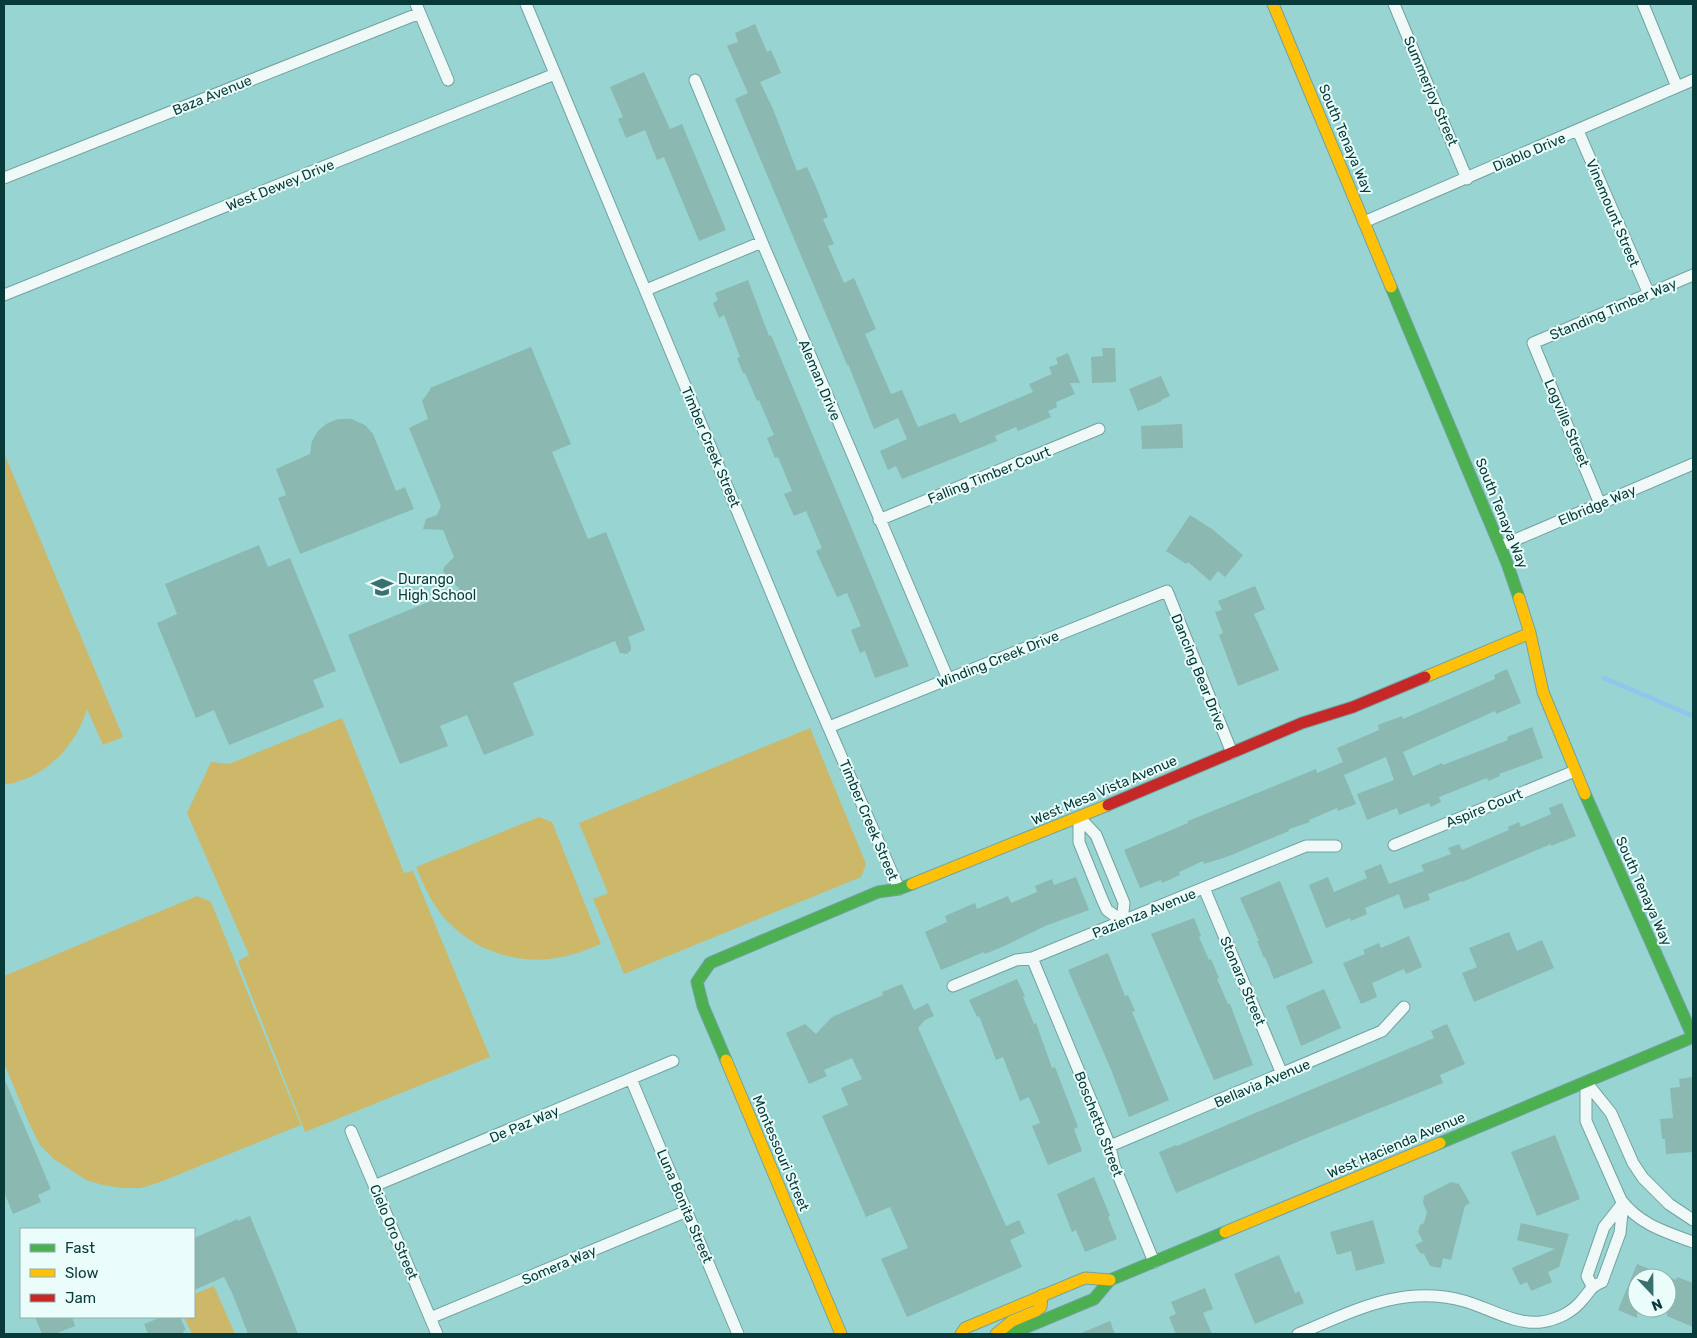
<svg xmlns="http://www.w3.org/2000/svg" width="1697" height="1338" viewBox="0 0 1697 1338" font-family="Rubik,sans-serif">
	<style>
		.green { fill: #cdb86a }
		.lines { fill: none; stroke-linecap: round; stroke-linejoin: round }
		.stream { stroke: #8ec6ee; stroke-width: 4.5 }
		.building { fill: #8bb8b1 }
		.street-casing { stroke: #71a3a1; stroke-width: 13 }
		.fast-casing { stroke: #71a3a1; stroke-width: 13 }
		.slow-casing { stroke: #71a3a1; stroke-width: 13 }
		.jam-casing { stroke: #71a3a1; stroke-width: 13 }
		.street { stroke: #f0f9f8; stroke-width: 11 }
		.fast { stroke: #4caf50; stroke-width: 11 }
		.slow { stroke: #ffc107; stroke-width: 11 }
		.jam { stroke: #c62828; stroke-width: 11 }
		.labels { text-anchor: middle; stroke-width: 4; stroke-linejoin: round; paint-order: stroke }
		.street-label { font-size: 14px; fill: #073a38; stroke: #eafdfb }
		.poi-label { font-size: 14px; fill: #073a38; stroke: #eafdfb; text-anchor: start }
	</style>
	<rect width="100%" height="100%" fill="#98d4d1"/>
	<path class="green" d="M 4,453 L 123,737 L 103,745 L 87,709 C 75,748 45,778 4,785 Z
		M 342,718 L 404,873 L 413,871 L 490,1057 L 305,1132 L 238,961 L 249,955 L 187,813 L 211,762 L 229,764 Z
		M 810,728 L 866,864 L 861,877 L 624,974 L 593,899 L 608,893 L 579,823 Z
		M 539,817 L 552,822 L 601,944 C 588,949 575,955 561,957 C 522,966 477,952 449,923 C 434,908 424,887 416,867 Z
		M 197,896 L 211,902 L 301,1125 L 160,1182 L 141,1188 L 123,1188 L 103,1185 L 86,1180 L 54,1159 L 40,1145 L 29,1123 L 4,1063 L 4,976 Z
		M 214,1286 L 235,1334 L 192,1334 L 184,1317 L 194,1317 L 194,1294 Z"/>
	<g class="lines">
		<path class="stream" d="M 1604,678 L 1693,716"/>
	</g>
	<path class="building" d="M 755,24 L 767,52 L 771,50 L 781,73 L 760,82 L 773,109 L 797,171 L 807,167 L 817,189 L 828,217 L 823,219 L 834,244 L 828,246 L 844,283 L 854,278 L 876,329 L 865,334 L 891,394 L 902,390 L 918,427 L 955,413 L 960,423 L 1033,392 L 1029,384 L 1052,374 L 1049,367 L 1058,364 L 1056,358 L 1068,353 L 1080,383 L 1070,383 L 1075,394 L 1056,402 L 1057,407 L 1048,411 L 1051,417 L 1018,431 L 1016,427 L 995,436 L 997,441 L 902,479 L 896,466 L 888,470 L 880,451 L 907,439 L 898,418 L 874,429 L 848,364 L 847,365 L 841,350 L 735,99 L 748,93 L 727,46 L 738,42 L 735,33 Z
		M 644,72 L 670,129 L 682,124 L 726,230 L 699,241 L 664,157 L 657,160 L 645,130 L 626,138 L 618,119 L 623,117 L 610,87 Z
		M 748,280 L 769,336 L 771,335 L 909,666 L 875,678 L 865,651 L 860,653 L 851,630 L 861,626 L 847,593 L 837,597 L 816,551 L 822,548 L 806,511 L 794,516 L 784,494 L 792,491 L 778,457 L 775,458 L 767,438 L 774,435 L 759,400 L 757,401 L 745,373 L 743,373 L 737,358 L 740,357 L 724,315 L 719,318 L 713,303 L 718,300 L 715,293 Z
		M 531,347 L 571,444 L 552,452 L 588,539 L 606,532 L 645,630 L 628,637 L 631,647 L 631,650 L 627,654 L 620,653 L 615,641 L 513,683 L 534,735 L 484,755 L 467,715 L 440,726 L 448,746 L 400,764 L 348,635 L 460,589 L 445,575 L 443,571 L 444,567 L 454,557 L 443,530 L 423,529 L 426,519 L 437,515 L 441,506 L 409,428 L 428,419 L 422,401 L 430,390 L 430,388 Z
		M 1102,348 L 1115,348 L 1116,382 L 1092,383 L 1091,357 L 1103,356 Z
		M 1161,376 L 1170,396 L 1161,400 L 1162,401 L 1138,411 L 1129,389 Z
		M 338,419 L 352,419 L 358,422 L 365,425 L 373,434 L 396,491 L 405,487 L 414,509 L 300,554 L 278,498 L 286,495 L 276,469 L 310,454 L 312,441 L 318,431 L 326,424 Z
		M 1182,424 L 1183,448 L 1142,449 L 1141,426 Z
		M 1190,515 L 1212,529 L 1243,555 L 1225,577 L 1218,571 L 1210,581 L 1188,562 L 1186,564 L 1166,551 Z
		M 259,545 L 268,567 L 290,558 L 336,671 L 313,680 L 324,707 L 229,745 L 214,710 L 196,718 L 157,623 L 177,614 L 165,584 Z
		M 1255,586 L 1265,609 L 1254,614 L 1279,670 L 1238,686 L 1219,635 L 1223,633 L 1215,612 L 1222,610 L 1218,601 Z
		M 1507,669 L 1521,703 L 1496,714 L 1495,711 L 1403,752 L 1413,776 L 1442,763 L 1443,765 L 1508,740 L 1507,737 L 1532,727 L 1543,758 L 1499,774 L 1500,776 L 1488,781 L 1487,778 L 1439,797 L 1441,802 L 1431,807 L 1429,803 L 1399,815 L 1397,808 L 1367,820 L 1357,794 L 1394,780 L 1386,757 L 1344,775 L 1356,804 L 1338,811 L 1337,808 L 1309,820 L 1310,822 L 1289,829 L 1289,831 L 1229,856 L 1204,864 L 1203,861 L 1179,872 L 1180,875 L 1162,883 L 1161,880 L 1140,888 L 1124,850 L 1188,823 L 1188,821 L 1316,769 L 1317,773 L 1343,762 L 1337,748 L 1379,730 L 1378,725 L 1402,716 L 1403,719 L 1495,679 L 1494,675 Z
		M 1562,803 L 1576,836 L 1551,846 L 1551,844 L 1462,882 L 1462,881 L 1428,894 L 1430,900 L 1404,909 L 1399,894 L 1365,908 L 1367,914 L 1351,921 L 1350,918 L 1326,928 L 1309,885 L 1328,877 L 1334,892 L 1367,878 L 1364,871 L 1381,864 L 1389,884 L 1424,871 L 1421,865 L 1451,854 L 1448,848 L 1459,844 L 1462,850 L 1509,830 L 1508,827 L 1519,822 L 1521,827 L 1551,814 L 1549,808 Z
		M 1076,877 L 1089,910 L 1045,926 L 1002,947 L 985,954 L 984,952 L 941,970 L 925,932 L 947,922 L 945,916 L 975,903 L 977,909 L 1008,896 L 1011,903 L 1037,892 L 1035,886 L 1052,879 L 1054,885 Z
		M 1280,881 L 1313,963 L 1274,979 L 1265,957 L 1264,958 L 1257,941 L 1259,941 L 1240,898 Z
		M 1194,918 L 1201,936 L 1199,937 L 1209,960 L 1211,959 L 1219,978 L 1217,979 L 1228,1004 L 1230,1004 L 1253,1065 L 1214,1080 L 1151,934 Z
		M 1509,932 L 1517,951 L 1542,940 L 1554,968 L 1474,1002 L 1462,973 L 1477,967 L 1469,948 Z
		M 1409,936 L 1422,967 L 1406,974 L 1404,969 L 1372,983 L 1377,997 L 1361,1004 L 1343,963 L 1365,954 L 1363,950 L 1379,943 L 1381,948 Z
		M 1108,953 L 1125,996 L 1128,995 L 1135,1011 L 1132,1012 L 1169,1100 L 1129,1117 L 1112,1072 L 1068,970 Z
		M 1017,979 L 1025,996 L 1023,997 L 1034,1024 L 1036,1023 L 1052,1068 L 1055,1067 L 1078,1127 L 1074,1129 L 1082,1151 L 1048,1165 L 1032,1126 L 1040,1123 L 1029,1097 L 1020,1101 L 1003,1057 L 996,1060 L 979,1016 L 977,1017 L 969,1000 Z
		M 902,984 L 914,1010 L 928,1003 L 934,1016 L 925,1020 L 918,1028 L 1006,1226 L 1019,1220 L 1025,1233 L 1010,1240 L 1022,1267 L 907,1317 L 881,1259 L 908,1248 L 890,1207 L 866,1217 L 822,1116 L 848,1105 L 841,1088 L 862,1079 L 852,1058 L 824,1070 L 827,1076 L 809,1084 L 786,1033 L 805,1024 L 816,1034 L 832,1017 L 883,995 L 882,992 Z
		M 1324,989 L 1341,1028 L 1301,1046 L 1286,1006 Z
		M 1447,1024 L 1465,1064 L 1440,1075 L 1443,1083 L 1309,1137 L 1176,1193 L 1159,1152 L 1176,1145 L 1177,1146 L 1434,1038 L 1431,1031 Z
		M 1693,1077 L 1693,1152 L 1666,1154 L 1665,1139 L 1662,1139 L 1660,1119 L 1673,1118 L 1670,1088 L 1680,1087 L 1679,1079 Z
		M 4,1078 L 51,1189 L 38,1195 L 41,1202 L 13,1214 L 4,1192 Z
		M 1555,1135 L 1580,1199 L 1537,1216 L 1511,1152 Z
		M 1094,1177 L 1110,1216 L 1108,1217 L 1117,1239 L 1085,1252 L 1076,1230 L 1072,1232 L 1057,1194 Z
		M 1451,1182 L 1459,1184 L 1470,1203 L 1465,1206 L 1451,1260 L 1443,1258 L 1441,1268 L 1430,1266 L 1424,1254 L 1420,1253 L 1415,1245 L 1423,1241 L 1418,1232 L 1420,1225 L 1424,1223 L 1427,1212 L 1423,1203 L 1424,1196 Z
		M 250,1216 L 287,1306 L 298,1334 L 248,1334 L 233,1295 L 224,1277 L 194,1290 L 194,1238 L 238,1219 L 238,1221 Z
		M 1373,1220 L 1385,1263 L 1356,1271 L 1351,1251 L 1337,1255 L 1330,1232 Z
		M 1521,1223 L 1569,1234 L 1559,1267 L 1548,1272 L 1552,1282 L 1531,1291 L 1527,1282 L 1520,1285 L 1512,1268 L 1555,1249 L 1517,1240 Z
		M 1279,1255 L 1295,1293 L 1299,1291 L 1304,1303 L 1255,1324 L 1234,1274 Z
		M 1637,1264 L 1676,1280 L 1677,1277 L 1693,1283 L 1693,1327 L 1667,1316 L 1667,1278 L 1637,1278 L 1637,1318 L 1618,1310 Z
		M 1205,1288 L 1213,1309 L 1203,1313 L 1212,1334 L 1176,1334 L 1169,1317 L 1176,1314 L 1171,1302 Z
		M 35,1317 L 72,1317 L 75,1326 L 55,1334 L 42,1334 Z
		M 162,1317 L 180,1317 L 186,1330 L 183,1331 L 184,1334 L 148,1334 L 144,1324 Z
		M 1110,1321 L 1115,1334 L 1079,1334 Z"/>
	<g class="lines">
		<g class="street-casing">
			<path id="street" d="M 416,4 L 448,80
				M 526,4 L 801,664 L 899,889
				M 1394,4 L 1467,179
				M 1643,4 L 1677,87
				M 695,80 L 762,242 L 948,679
				M 1578,131 L 1649,294
				M 4,178 L 420,13
				M 1364,222 L 1693,80
				M 646,290 L 762,242
				M 4,295 L 555,74
				M 1600,504 L 1533,343 L 1693,275
				M 879,520 L 1099,429
				M 1501,546 L 1693,464
				M 829,727 L 1167,591 L 1232,753
				M 1079,817 L 1079,842 L 1102,899 L 1107,910 L 1122,921
				M 1079,817 L 1096,835 L 1124,903 L 1122,921
				M 1394,845 L 1575,771
				M 1204,888 L 1282,1074
				M 1032,958 L 1110,1146 L 1114,1165 L 1154,1262
				M 953,986 L 1016,960 L 1032,958 L 1306,846 L 1336,846
				M 631,1079 L 738,1334
				M 1586,1082 L 1586,1121 L 1621,1200 C 1639,1224 1665,1232 1693,1242
				M 1586,1082 L 1611,1113 L 1633,1163 L 1643,1178 L 1669,1204 L 1693,1220
				M 351,1131 L 437,1334
				M 1110,1146 L 1382,1031 L 1404,1007
				M 374,1186 L 673,1061
				M 1592,1286 L 1587,1276 L 1604,1227 L 1623,1203
				M 430,1318 L 687,1211
				M 1298,1334 C 1354,1311 1402,1284 1464,1301 C 1489,1308 1515,1325 1541,1322 C 1557,1320 1573,1312 1583,1299 C 1591,1290 1590,1287 1602,1282 L 1620,1233 L 1623,1203"/>
		</g>
		<g class="fast-casing">
			<path id="fast" d="M 1391,287 L 1507,563 L 1519,598
				M 1585,794 L 1693,1037
				M 726,1060 L 703,1006 L 697,982 L 710,963 L 878,892 L 899,889 L 912,884
				M 1440,1143 L 1693,1037
				M 1010,1334 L 1094,1299 L 1110,1280 L 1225,1232"/>
		</g>
		<g class="slow-casing">
			<path id="slow" d="M 1273,4 L 1391,287
				M 1519,598 L 1530,633 L 1543,692 L 1585,794
				M 1425,677 L 1530,633
				M 912,884 L 1108,805
				M 726,1060 L 841,1334
				M 1225,1232 L 1440,1143
				M 961,1334 L 965,1328 L 1085,1278 L 1110,1280
				M 996,1334 L 1012,1321 L 1036,1311 L 1041,1307 L 1042,1295"/>
		</g>
		<g class="jam-casing">
			<path id="jam" d="M 1108,805 L 1302,723 L 1353,707 L 1425,677"/>
		</g>
		<use href="#street" class="street"/>
		<use href="#fast" class="fast"/>
		<use href="#slow" class="slow"/>
		<use href="#jam" class="jam"/>
	</g>
	<defs>
		<g id="school-bare" transform="scale(1.725)"><path d="M0-5L7-2L0 1L-7-2ZM-4 1L0 2.5L4 1V4Q0 6-4 4Z" fill="#3a706e" stroke="#eafdfb" stroke-width="2.5" paint-order="stroke"/></g>
	</defs>
	<g fill-rule="evenodd">
		<use href="#school-bare" x="382" y="587"/>
	</g>
	<g class="labels">
		<g class="street-label">
			<text transform="translate(1431 91) rotate(67)" y="5">Summerjoy Street</text>
			<text transform="translate(212 95) rotate(-22)" y="5">Baza Avenue</text>
			<text transform="translate(1346 139) rotate(67)" y="5">South Tenaya Way</text>
			<text transform="translate(1529 152) rotate(-23)" y="5">Diablo Drive</text>
			<text transform="translate(280 185) rotate(-22)" y="5">West Dewey Drive</text>
			<text transform="translate(1613 213) rotate(67)" y="5">Vinemount Street</text>
			<text transform="translate(1613 309) rotate(-23)" y="5">Standing Timber Way</text>
			<text transform="translate(820 380) rotate(67)" y="5">Aleman Drive</text>
			<text transform="translate(1567 423) rotate(67)" y="5">Logville Street</text>
			<text transform="translate(711 447) rotate(67)" y="5">Timber Creek Street</text>
			<text transform="translate(989 475) rotate(-22)" y="5">Falling Timber Court</text>
			<text transform="translate(1597 505) rotate(-23)" y="5">Elbridge Way</text>
			<text transform="translate(1502 513) rotate(68)" y="5">South Tenaya Way</text>
			<text transform="translate(998 659) rotate(-22)" y="5">Winding Creek Drive</text>
			<text transform="translate(1199 672) rotate(68)" y="5">Dancing Bear Drive</text>
			<text transform="translate(1104 790) rotate(-23)" y="5">West Mesa Vista Avenue</text>
			<text transform="translate(1484 808) rotate(-22)" y="5">Aspire Court</text>
			<text transform="translate(869 820) rotate(67)" y="5">Timber Creek Street</text>
			<text transform="translate(1644 891) rotate(66)" y="5">South Tenaya Way</text>
			<text transform="translate(1144 913) rotate(-22)" y="5">Pazienza Avenue</text>
			<text transform="translate(1243 981) rotate(67)" y="5">Stonara Street</text>
			<text transform="translate(1262 1083) rotate(-23)" y="5">Bellavia Avenue</text>
			<text transform="translate(524 1124) rotate(-23)" y="5">De Paz Way</text>
			<text transform="translate(1099 1124) rotate(69)" y="5">Boschetto Street</text>
			<text transform="translate(1396 1145) rotate(-23)" y="5">West Hacienda Avenue</text>
			<text transform="translate(781 1153) rotate(67)" y="5">Montessouri Street</text>
			<text transform="translate(685 1206) rotate(67)" y="5">Luna Bonita Street</text>
			<text transform="translate(394 1232) rotate(67)" y="5">Cielo Oro Street</text>
			<text transform="translate(559 1265) rotate(-23)" y="5">Somera Way</text>
		</g>
		<g class="poi-label">
			<text x="398" y="584">Durango<tspan x="398" dy="16">High School</tspan></text>
		</g>
	</g>
	<rect width="1697" height="1338" fill="none" stroke="#073a38" stroke-width="10"/>
	<rect x="20" y="1228" width="175" height="90" fill="#eafdfb" stroke="#8fafad"/>
	<rect x="30" y="1244" width="25" height="8" fill="#4caf50" stroke="#8fafad"/>
	<text x="65" y="1253" font-size="15" fill="#073a38">Fast</text>
	<rect x="30" y="1269" width="25" height="8" fill="#ffc107" stroke="#8fafad"/>
	<text x="65" y="1278" font-size="15" fill="#073a38">Slow</text>
	<rect x="30" y="1294" width="25" height="8" fill="#c62828" stroke="#8fafad"/>
	<text x="65" y="1303" font-size="15" fill="#073a38">Jam</text>
	<g transform="translate(1652 1293) rotate(158)"><circle r="24" fill="#eafdfb" stroke="#8fafad"/>
	<path d="M0-4L9 19L0 12L-9 19Z" fill="#3a706e"/>
	<text y="-8" font-size="14" font-weight="bold" text-anchor="middle" fill="#073a38">N</text>
	</g>
</svg>
